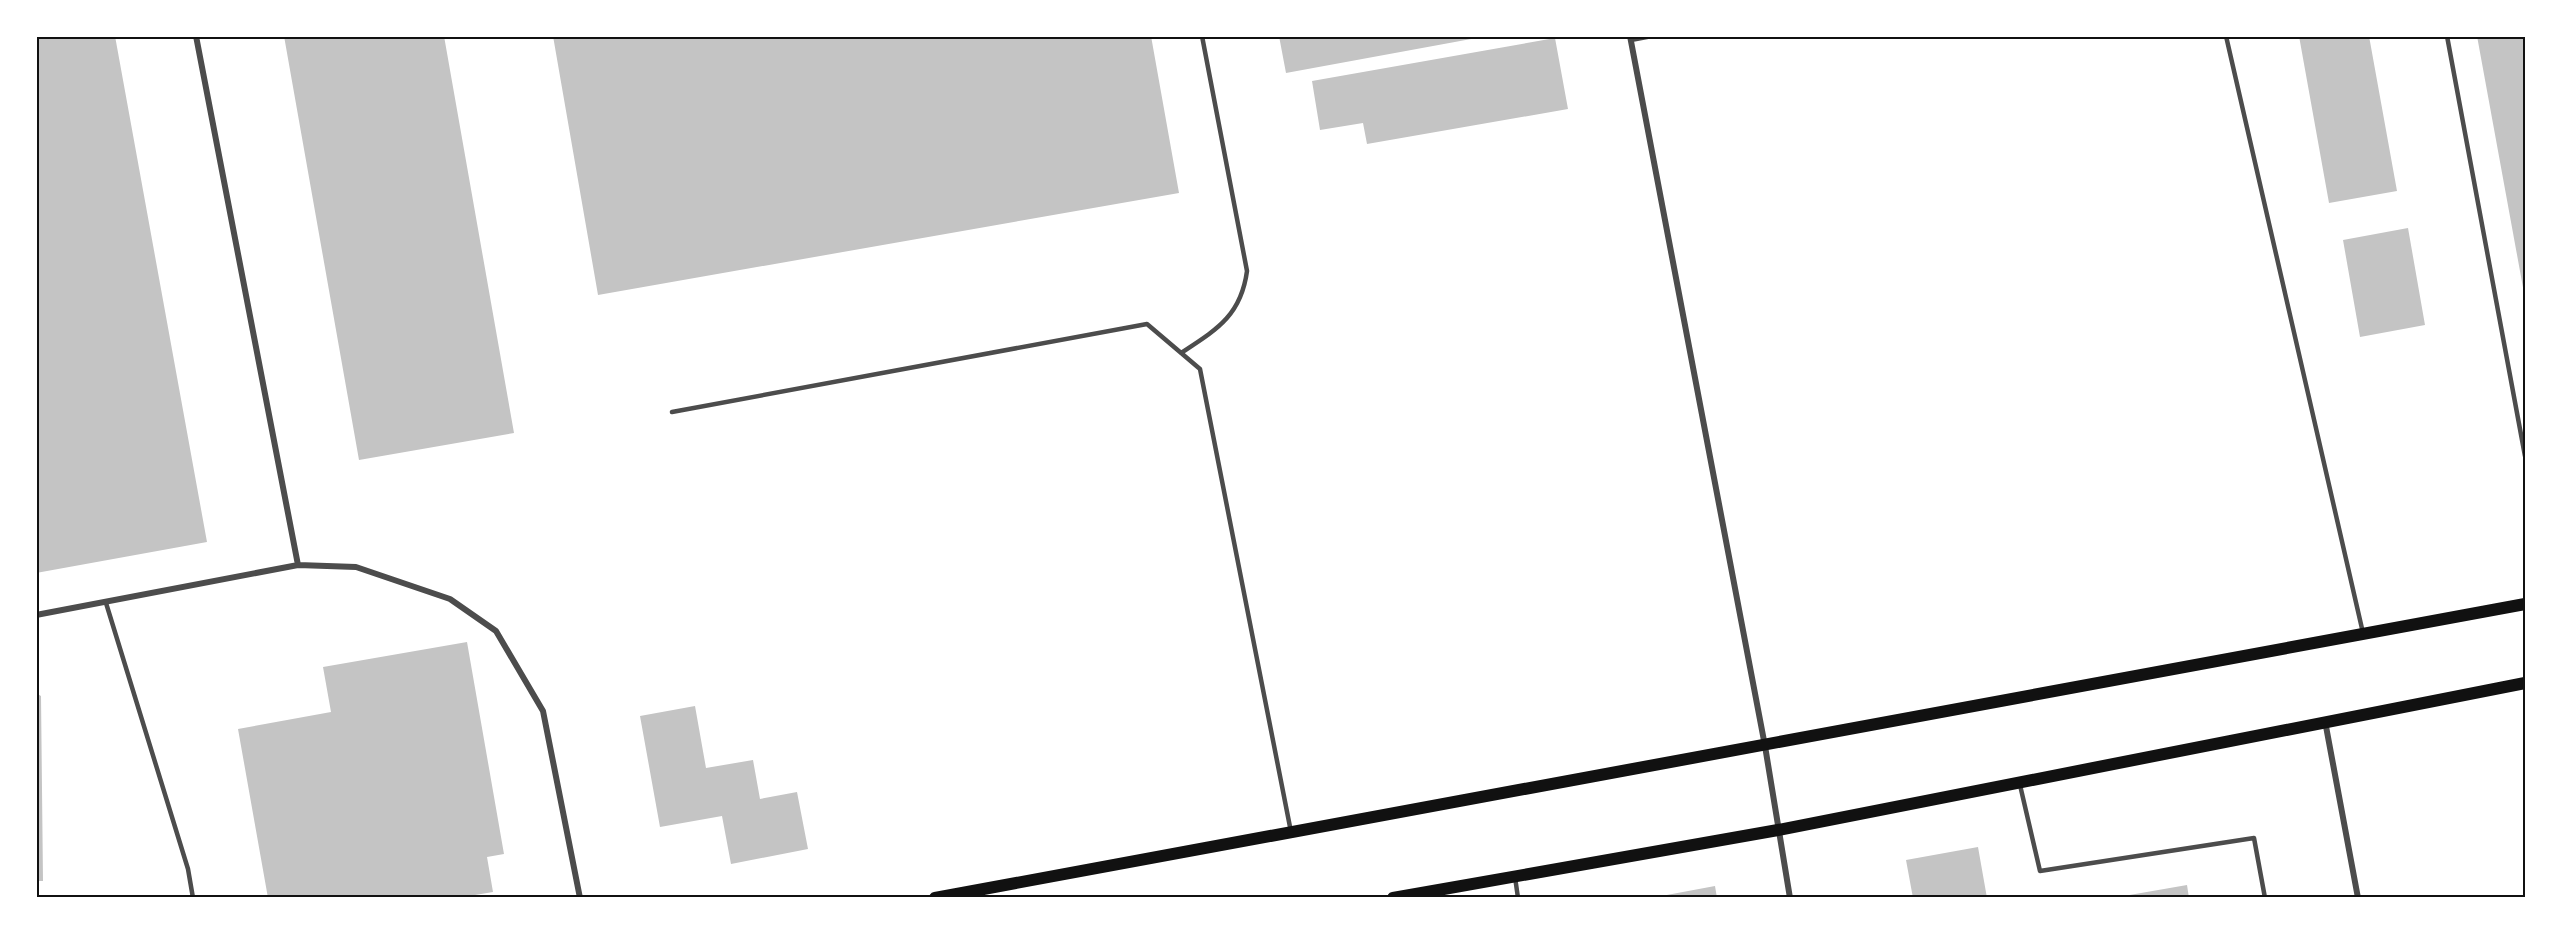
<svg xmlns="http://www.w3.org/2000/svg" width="2561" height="934" viewBox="0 0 2561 934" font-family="'Asap Condensed',sans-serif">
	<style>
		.building { fill: #c4c4c4 }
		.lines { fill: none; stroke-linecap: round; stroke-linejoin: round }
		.service { stroke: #4c4c4c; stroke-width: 4.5 }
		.minor { stroke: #4c4c4c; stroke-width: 6 }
		.secondary { stroke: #111; stroke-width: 12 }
		.neatline { fill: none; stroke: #111; stroke-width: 2 }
	</style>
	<rect width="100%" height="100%" fill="#fff"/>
	<path class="building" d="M 36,36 L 115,36 L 207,542 L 36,573 Z
		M 284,36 L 444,36 L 514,433 L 359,460 Z
		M 553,36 L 1151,36 L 1179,193 L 598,295 Z
		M 1279,36 L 1482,36 L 1482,37 L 1286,73 Z
		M 2299,36 L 2369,36 L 2397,191 L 2329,203 Z
		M 2477,36 L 2525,36 L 2525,293 L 2524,293 Z
		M 1555,38 L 1568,109 L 1367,144 L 1363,123 L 1320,130 L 1312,81 Z
		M 2408,228 L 2425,325 L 2360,337 L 2343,240 Z
		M 467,642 L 504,854 L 487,857 L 493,892 L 457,898 L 268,898 L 238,729 L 331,712 L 323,667 Z
		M 36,693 L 41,696 L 43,881 L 36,881 Z
		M 695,706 L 706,768 L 753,760 L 760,799 L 797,792 L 808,849 L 731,864 L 722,816 L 660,827 L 640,716 Z
		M 1978,847 L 1987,898 L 1913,898 L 1906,860 Z
		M 2187,885 L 2189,898 L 2118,898 L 2118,897 Z
		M 1715,886 L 1717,898 L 1656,898 L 1656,897 Z"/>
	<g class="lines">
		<path class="service" d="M 2226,36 L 2363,633
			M 2447,36 L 2525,456
			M 1631,40 L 1652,36
			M 1181,353 C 1216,330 1241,316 1247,271 L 1202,36
			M 672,412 L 1147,324 L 1200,369 L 1291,832
			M 106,603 L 188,869 L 193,898
			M 2020,785 L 2040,871 L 2254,838 L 2265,898
			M 1515,877 L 1518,898"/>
		<path class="minor" d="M 196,36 L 298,565
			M 1630,36 L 1765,746 L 1790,898
			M 36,615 L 298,565 L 356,567 L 450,599 L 496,631 L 543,711 L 580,898
			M 2325,721 L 2358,898"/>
		<path class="secondary" d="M 935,898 L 2525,604
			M 1393,898 L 1778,830 L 2525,683"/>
	</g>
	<rect width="2561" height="934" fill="none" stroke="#ffffff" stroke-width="75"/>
	<rect x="38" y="38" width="2486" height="858" class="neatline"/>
</svg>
